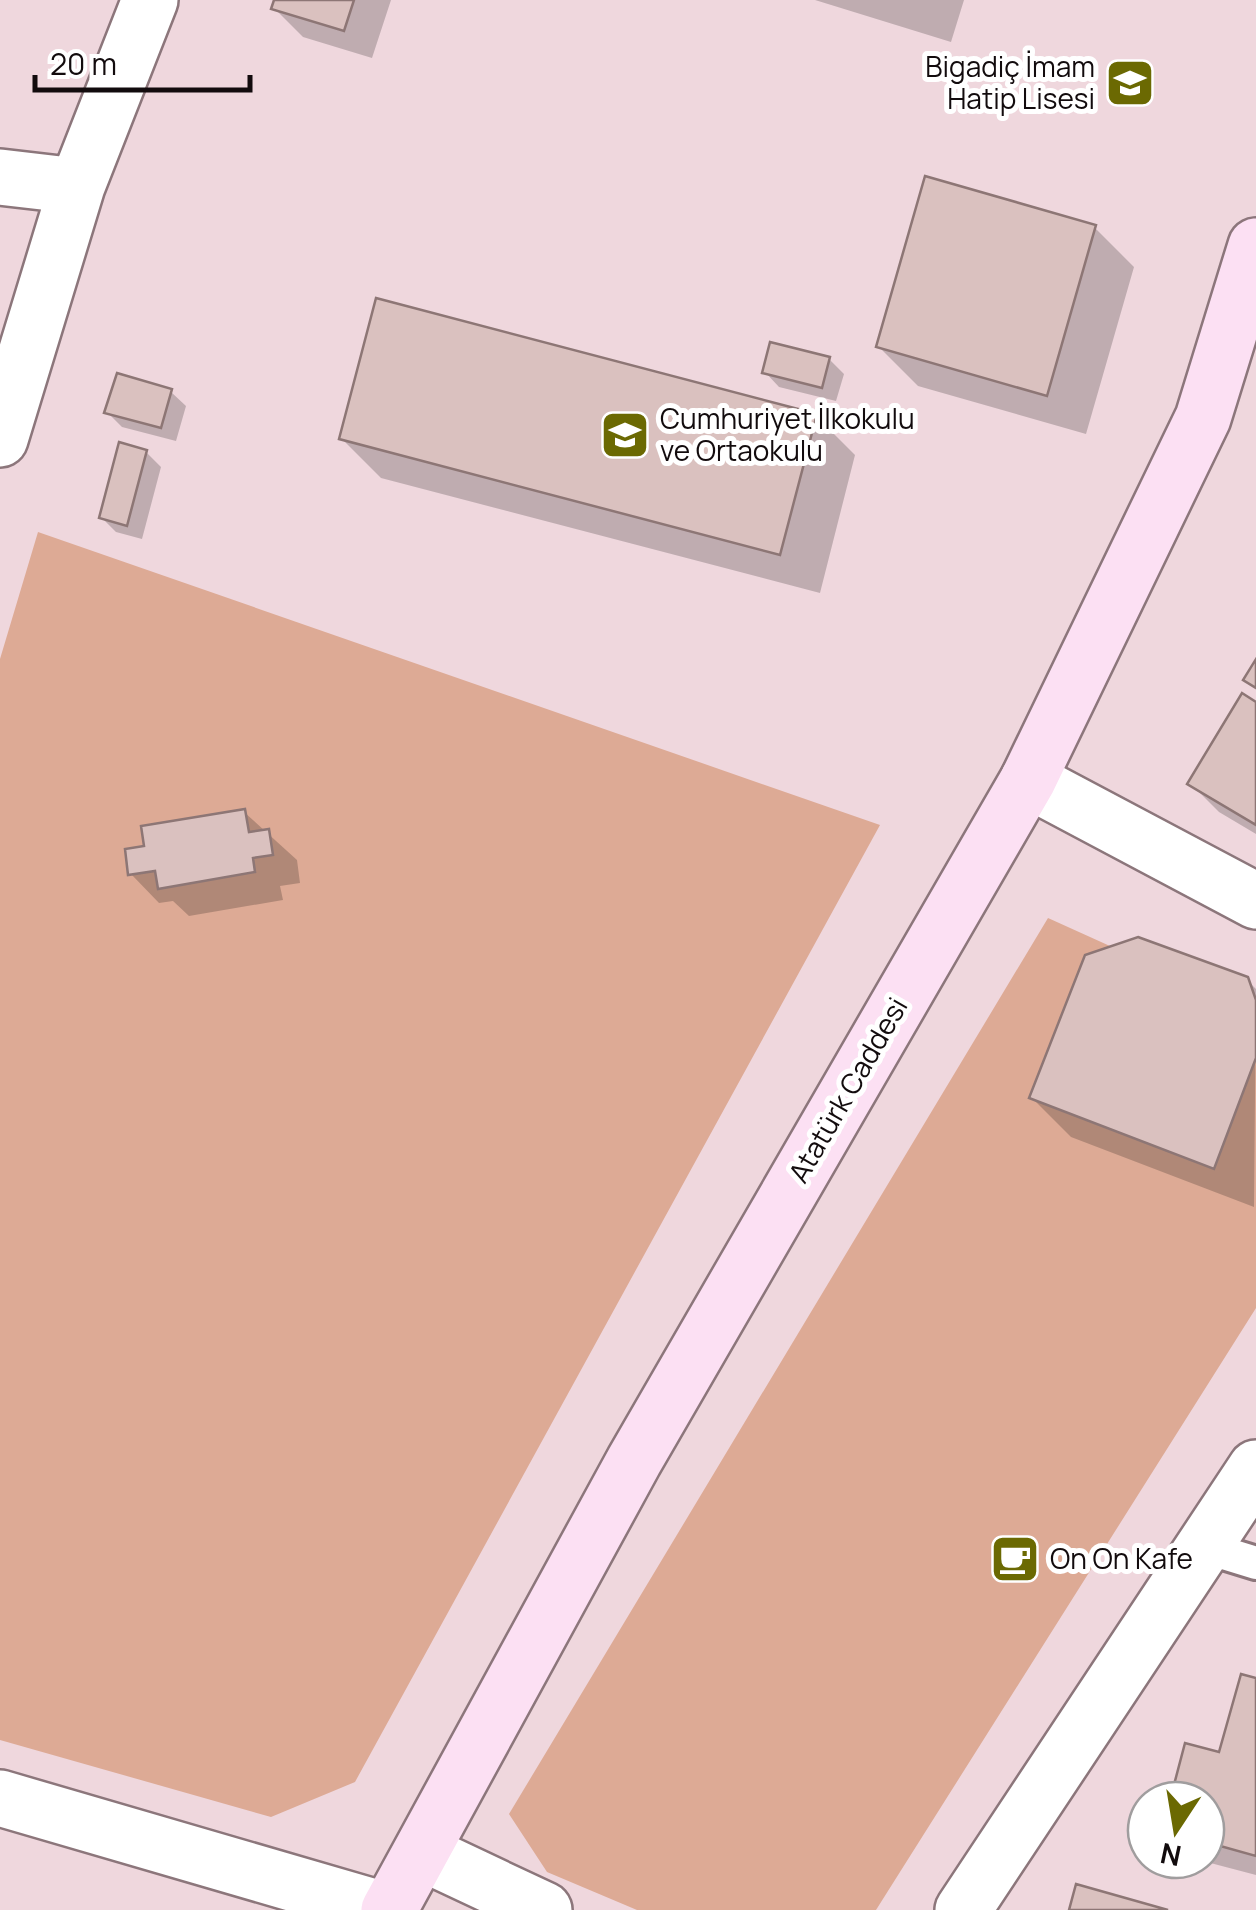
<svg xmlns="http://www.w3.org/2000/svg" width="1256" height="1910" viewBox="0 0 1256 1910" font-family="Manrope,sans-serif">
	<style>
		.green { fill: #ddaa95 }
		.shadow { fill: #0003 }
		.building { fill: #dac1bf; stroke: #8d7675; stroke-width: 2.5 }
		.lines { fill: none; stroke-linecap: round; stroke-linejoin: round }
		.lane-casing { stroke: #8c767b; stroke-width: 38 }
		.street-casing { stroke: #8c767b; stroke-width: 60 }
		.secondary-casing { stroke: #8c767b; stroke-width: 60 }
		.lane { stroke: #fff; stroke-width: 32 }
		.street { stroke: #fff; stroke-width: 55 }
		.secondary { stroke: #fce0f3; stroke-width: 55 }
		.labels { text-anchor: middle; stroke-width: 10; stroke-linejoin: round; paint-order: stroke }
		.poi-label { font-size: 28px; fill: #120b0d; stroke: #fff; text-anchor: start }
		.street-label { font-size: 28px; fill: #120b0d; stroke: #fff }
	</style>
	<rect width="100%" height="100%" fill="#efd7dd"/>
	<path class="green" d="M 38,532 L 880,825 L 355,1782 L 271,1817 L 0,1740 L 0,659 Z
		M 1048,918 L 1256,1012 L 1256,1308 L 876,1910 L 637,1910 L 547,1872 L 509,1814 Z"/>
	<path class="shadow" d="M 277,0 L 391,0 L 372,58 L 303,37 L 274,8 Z
		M 815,0 L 964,0 L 951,42 Z
		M 1095,228 L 1134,267 L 1086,434 L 918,386 L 878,346 Z
		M 829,359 L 844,374 L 836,401 L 779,387 L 765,372 Z
		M 171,392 L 186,406 L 176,441 L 122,427 L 107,412 Z
		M 816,416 L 855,455 L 820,593 L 381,478 L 342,439 Z
		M 146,452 L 161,467 L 142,539 L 116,532 L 102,518 Z
		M 1256,705 L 1256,834 L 1219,812 L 1190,783 Z
		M 244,812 L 297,860 L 300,883 L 280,886 L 283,900 L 189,916 L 173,901 L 159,903 L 131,874 L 147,848 Z
		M 1247,980 L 1256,989 L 1254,1207 L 1071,1137 L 1032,1098 Z
		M 1256,1681 L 1256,1875 L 1199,1860 L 1206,1860 L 1206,1800 L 1172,1800 L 1221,1755 Z"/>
	<path class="building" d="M 274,0 L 354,0 L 344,31 L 271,9 Z
		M 925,176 L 1096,225 L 1047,396 L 876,347 Z
		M 376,298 L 817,414 L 780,555 L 339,439 Z
		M 770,342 L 830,357 L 822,388 L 762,373 Z
		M 117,373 L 172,389 L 161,428 L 104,413 Z
		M 119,442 L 147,450 L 127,526 L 99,518 Z
		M 1256,659 L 1256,688 L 1243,680 Z
		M 1242,693 L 1256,702 L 1256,825 L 1187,784 Z
		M 245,809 L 249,832 L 269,829 L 273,855 L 253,858 L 255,872 L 158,889 L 155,871 L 128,875 L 125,849 L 144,846 L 141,826 Z
		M 1138,937 L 1248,977 L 1256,1000 L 1256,1058 L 1214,1169 L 1029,1098 L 1085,955 Z
		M 1241,1674 L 1256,1678 L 1256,1856 L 1206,1842 L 1206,1800 L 1170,1800 L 1185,1743 L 1219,1752 Z
		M 1076,1884 L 1168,1910 L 1069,1910 Z"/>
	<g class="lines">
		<g class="lane-casing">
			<path id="lane" d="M 1204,1547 L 1256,1563"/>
		</g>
		<g class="street-casing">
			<path id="street" d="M 0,177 L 77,186
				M 0,439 L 77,186 L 150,0
				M 1028,780 L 1256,901
				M 0,1798 L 384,1910
				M 423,1853 L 544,1910
				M 963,1910 L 1256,1468"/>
		</g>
		<g class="secondary-casing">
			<path id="secondary" d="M 389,1910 L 634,1461 L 1028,780 L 1203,418 L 1256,246"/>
		</g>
		<use href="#lane" class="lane"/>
		<use href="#street" class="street"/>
		<use href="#secondary" class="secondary"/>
	</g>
	<defs>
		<g id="school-square" transform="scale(2.5)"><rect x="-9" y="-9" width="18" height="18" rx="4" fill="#6b6902" stroke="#fff"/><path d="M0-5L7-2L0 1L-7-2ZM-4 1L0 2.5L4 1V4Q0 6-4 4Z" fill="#fff"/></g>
		<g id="cafe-square" transform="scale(2.5)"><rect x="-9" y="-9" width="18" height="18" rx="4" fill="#6b6902" stroke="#fff"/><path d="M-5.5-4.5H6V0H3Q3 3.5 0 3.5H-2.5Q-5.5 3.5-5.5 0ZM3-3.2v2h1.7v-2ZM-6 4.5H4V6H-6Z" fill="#fff"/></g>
	</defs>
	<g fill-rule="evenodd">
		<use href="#school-square" x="1130" y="83"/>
		<use href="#school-square" x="625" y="435"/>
		<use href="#cafe-square" x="1015" y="1559"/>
	</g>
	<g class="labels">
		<g class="poi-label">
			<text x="1095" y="77" text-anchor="end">Bigadiç İmam<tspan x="1095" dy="32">Hatip Lisesi</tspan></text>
			<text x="660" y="429">Cumhuriyet İlkokulu<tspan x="660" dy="32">ve Ortaokulu</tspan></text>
			<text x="1050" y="1569">On On Kafe</text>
		</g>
		<g class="street-label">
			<text transform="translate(848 1090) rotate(-60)" y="10">Atatürk Caddesi</text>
		</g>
	</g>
	<g transform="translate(1176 1830) rotate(192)"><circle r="48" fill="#ffffff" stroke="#a09d9e" stroke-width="2.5"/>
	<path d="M0-8L18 38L0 25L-18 38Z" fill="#6b6902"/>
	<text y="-15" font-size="28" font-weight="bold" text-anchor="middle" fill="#120b0d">N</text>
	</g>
	<path d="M35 75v15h215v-15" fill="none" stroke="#120b0d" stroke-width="5"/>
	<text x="50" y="75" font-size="30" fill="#120b0d" stroke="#ffffff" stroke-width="8" paint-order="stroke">20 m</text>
</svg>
